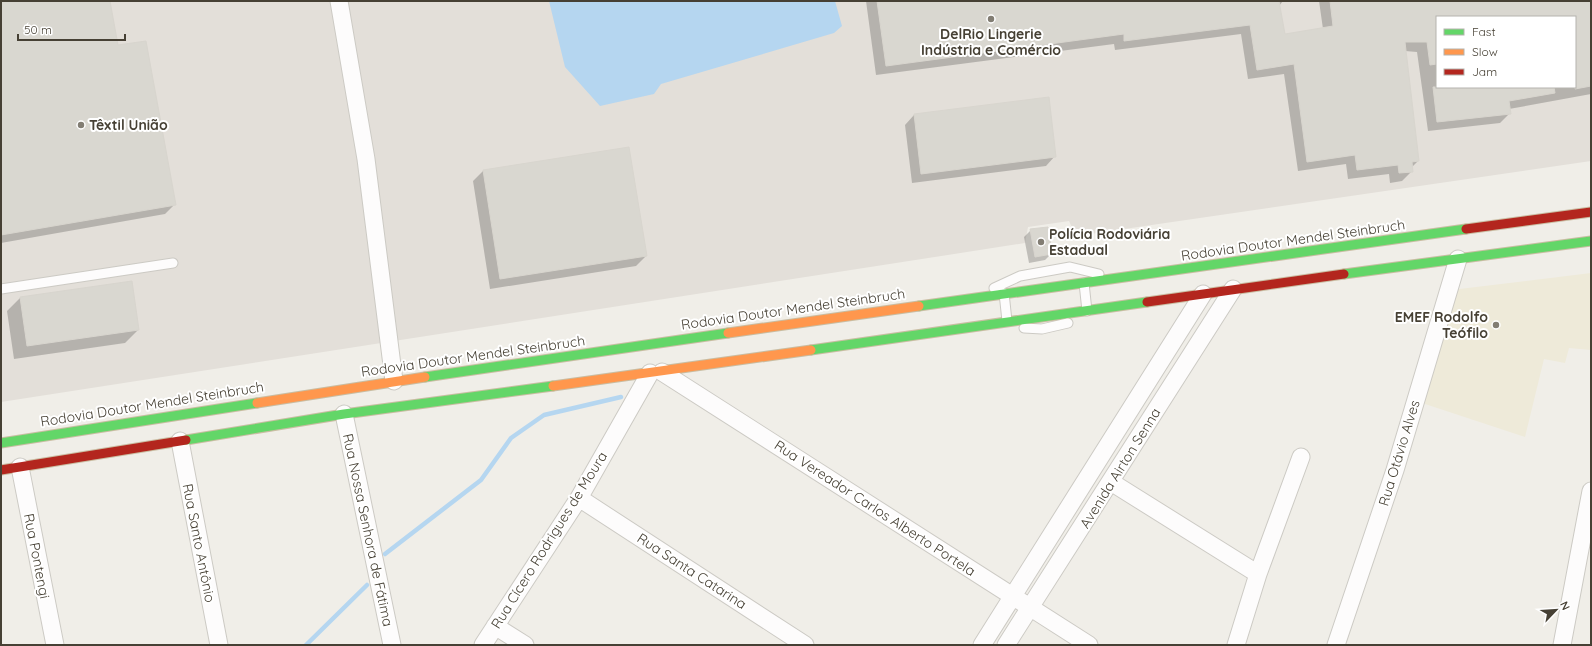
<svg xmlns="http://www.w3.org/2000/svg" width="1592" height="646" viewBox="0 0 1592 646" font-family="Quicksand,sans-serif">
	<style>
		.industrial { fill: #e3dfd9; fill-rule: evenodd }
		.education { fill: #eeead9 }
		.water { fill: #b5d6f0 }
		.shadow { fill: #0003; fill-rule: evenodd }
		.lines { fill: none; stroke-linecap: round; stroke-linejoin: round }
		.stream { stroke: #b5d6f0; stroke-width: 4.5 }
		.building { fill: #d9d7d0; stroke: #d8d5ce }
		.lane-casing { stroke: #cccac4; stroke-width: 11 }
		.street-casing { stroke: #cccac4; stroke-width: 19 }
		.fast-casing { stroke: #c9bda2; stroke-width: 11 }
		.slow-casing { stroke: #c9bda2; stroke-width: 11 }
		.jam-casing { stroke: #c9bda2; stroke-width: 11 }
		.lane { stroke: #fdfcfc; stroke-width: 9 }
		.street { stroke: #fdfcfc; stroke-width: 17 }
		.fast { stroke: #63d668; stroke-width: 9 }
		.slow { stroke: #ff974d; stroke-width: 9 }
		.jam { stroke: #b3261e; stroke-width: 9 }
		.poi-dot { fill: #827d73; stroke: #fff; stroke-width: 1.5 }
		.labels { text-anchor: middle; stroke-width: 4; stroke-linejoin: round; paint-order: stroke }
		.poi-label { font-size: 14px; font-weight: bold; fill: #464034; stroke: #fff; text-anchor: start }
		.street-label { font-size: 14px; fill: #464034; stroke: #fff }
	</style>
	<rect width="100%" height="100%" fill="#f0eee8"/>
	<path class="industrial" d="M 1,1 L 1591,1 L 1591,161 L 1076,236 L 1069,221 L 1028,227 L 1025,243 L 1,402 ZM 1437,17 L 1575,17 L 1575,87 L 1437,87 Z"/>
	<path class="education" d="M 1591,273 L 1591,350 L 1569,348 L 1565,363 L 1544,359 L 1525,437 L 1419,402 L 1451,290 Z"/>
	<path class="water" d="M 549,1 L 835,1 L 842,26 L 834,33 L 661,84 L 654,94 L 600,106 L 565,67 Z"/>
	<path class="shadow" d="M 1,1 L 109,1 L 117,47 L 175,204 L 165,214 L 1,243 Z
		M 866,1 L 1283,1 L 1279,6 L 1284,35 L 1323,29 L 1319,1 L 1591,1 L 1591,94 L 1509,109 L 1510,113 L 1500,123 L 1428,131 L 1417,52 L 1405,51 L 1418,161 L 1412,167 L 1412,171 L 1402,181 L 1390,183 L 1389,174 L 1348,179 L 1346,164 L 1298,171 L 1284,74 L 1248,79 L 1241,34 L 1115,50 L 1114,44 L 876,75 ZM 1437,17 L 1575,17 L 1575,87 L 1437,87 Z
		M 914,115 L 1055,156 L 1046,166 L 912,183 L 905,125 Z
		M 628,148 L 646,256 L 636,266 L 490,289 L 473,181 L 483,171 Z
		M 1031,230 L 1051,254 L 1045,260 L 1029,263 L 1024,237 Z
		M 131,282 L 138,330 L 125,343 L 14,359 L 7,311 L 20,298 Z"/>
	<g class="lines">
		<path class="stream" d="M 385,554 L 481,480 L 511,438 L 544,415 L 621,397
			M 306,645 L 367,585"/>
	</g>
	<path class="building" d="M 1,1 L 110,1 L 118,45 L 146,41 L 176,205 L 1,235 Z
		M 877,1 L 1279,1 L 1285,34 L 1333,26 L 1330,1 L 1591,1 L 1591,86 L 1575,89 L 1575,17 L 1437,17 L 1437,64 L 1430,65 L 1427,42 L 1405,42 L 1419,161 L 1412,162 L 1413,172 L 1399,173 L 1398,165 L 1357,170 L 1355,155 L 1307,162 L 1294,64 L 1257,70 L 1250,25 L 1124,41 L 1124,34 L 886,66 Z
		M 1433,87 L 1554,87 L 1555,93 L 1509,101 L 1511,114 L 1437,122 Z
		M 1049,97 L 1056,157 L 921,174 L 914,114 Z
		M 629,147 L 647,256 L 500,279 L 483,170 Z
		M 1048,227 L 1052,254 L 1035,257 L 1030,229 Z
		M 132,281 L 139,330 L 27,346 L 20,297 Z"/>
	<g class="lines">
		<g class="lane-casing">
			<path id="lane" d="M 1084,283 L 1087,311
				M 994,288 L 1020,276 L 1070,267 L 1099,274
				M 1,289 L 173,263
				M 1004,293 L 1007,321
				M 1024,328 L 1042,329 L 1068,323"/>
		</g>
		<g class="street-casing">
			<path id="street" d="M 339,1 L 366,159 L 394,381
				M 662,372 L 1089,645
				M 344,414 L 392,645
				M 180,441 L 219,645
				M 20,467 L 55,645
				M 1111,482 L 1258,574
				M 579,498 L 805,645
				M 495,626 L 525,645
				M 483,645 L 579,498 L 650,373
				M 982,645 L 1203,294
				M 1006,645 L 1233,289
				M 1236,645 L 1258,574 L 1301,457
				M 1336,645 L 1395,470 L 1458,259
				M 1562,645 L 1591,491"/>
		</g>
		<g class="fast-casing">
			<path id="fast" d="M 1344,274 L 1591,241
				M 919,306 L 1466,229
				M 811,350 L 1147,302
				M 425,377 L 728,333
				M 186,440 L 344,414 L 553,386
				M 1,443 L 257,403"/>
		</g>
		<g class="slow-casing">
			<path id="slow" d="M 728,333 L 919,306
				M 553,386 L 811,350
				M 257,403 L 425,377"/>
		</g>
		<g class="jam-casing">
			<path id="jam" d="M 1466,229 L 1591,212
				M 1147,302 L 1344,274
				M 1,470 L 186,440"/>
		</g>
		<use href="#lane" class="lane"/>
		<use href="#street" class="street"/>
		<use href="#fast" class="fast"/>
		<use href="#slow" class="slow"/>
		<use href="#jam" class="jam"/>
	</g>
	<g class="poi-dot">
		<circle cx="991" cy="19" r="4"/>
		<circle cx="81" cy="125" r="4"/>
		<circle cx="1041" cy="242" r="4"/>
		<circle cx="1496" cy="325" r="4"/>
	</g>
	<g class="labels">
		<g class="poi-label">
			<text x="991" y="39" text-anchor="middle">DelRio Lingerie<tspan x="991" dy="16">Indústria e Comércio</tspan></text>
			<text x="89" y="130">Têxtil União</text>
			<text x="1049" y="239">Polícia Rodoviária<tspan x="1049" dy="16">Estadual</tspan></text>
			<text x="1488" y="322" text-anchor="end">EMEF Rodolfo<tspan x="1488" dy="16">Teófilo</tspan></text>
		</g>
		<g class="street-label">
			<text transform="translate(1293 240) rotate(-8)" y="5">Rodovia Doutor Mendel Steinbruch</text>
			<text transform="translate(793 309) rotate(-8)" y="5">Rodovia Doutor Mendel Steinbruch</text>
			<text transform="translate(473 356) rotate(-8)" y="5">Rodovia Doutor Mendel Steinbruch</text>
			<text transform="translate(152 404) rotate(-9)" y="5">Rodovia Doutor Mendel Steinbruch</text>
			<text transform="translate(1399 453) rotate(-73)" y="5">Rua Otávio Alves</text>
			<text transform="translate(1120 468) rotate(-58)" y="5">Avenida Airton Senna</text>
			<text transform="translate(875 508) rotate(33)" y="5">Rua Vereador Carlos Alberto Portela</text>
			<text transform="translate(368 530) rotate(78)" y="5">Rua Nossa Senhora de Fátima</text>
			<text transform="translate(549 540) rotate(-58)" y="5">Rua Cícero Rodrigues de Moura</text>
			<text transform="translate(199 543) rotate(79)" y="5">Rua Santo Antônio</text>
			<text transform="translate(37 556) rotate(79)" y="5">Rua Pontengi</text>
			<text transform="translate(692 571) rotate(33)" y="5">Rua Santa Catarina</text>
		</g>
	</g>
	<rect width="1592" height="646" fill="none" stroke="#464034" stroke-width="4"/>
	<rect x="1436" y="16" width="140" height="72" fill="#ffffff" stroke="#b5b3ae"/>
	<rect x="1444" y="29" width="20" height="6" fill="#63d668" stroke="#b5b3ae"/>
	<text x="1472" y="36" font-size="12" fill="#464034">Fast</text>
	<rect x="1444" y="49" width="20" height="6" fill="#ff974d" stroke="#b5b3ae"/>
	<text x="1472" y="56" font-size="12" fill="#464034">Slow</text>
	<rect x="1444" y="69" width="20" height="6" fill="#b3261e" stroke="#b5b3ae"/>
	<text x="1472" y="76" font-size="12" fill="#464034">Jam</text>
	<g transform="translate(1556 610) rotate(65)" stroke="#ffffff" stroke-width="3" paint-order="stroke">
	<path d="M0-3L7 15L0 10L-7 15Z" fill="#464034"/>
	<text y="-6" font-size="11" font-weight="bold" text-anchor="middle" fill="#464034">N</text>
	</g>
	<path d="M18 34v6h107v-6" fill="none" stroke="#464034" stroke-width="2"/>
	<text x="24" y="34" font-size="12" fill="#464034" stroke="#ffffff" stroke-width="3" paint-order="stroke">50 m</text>
</svg>
